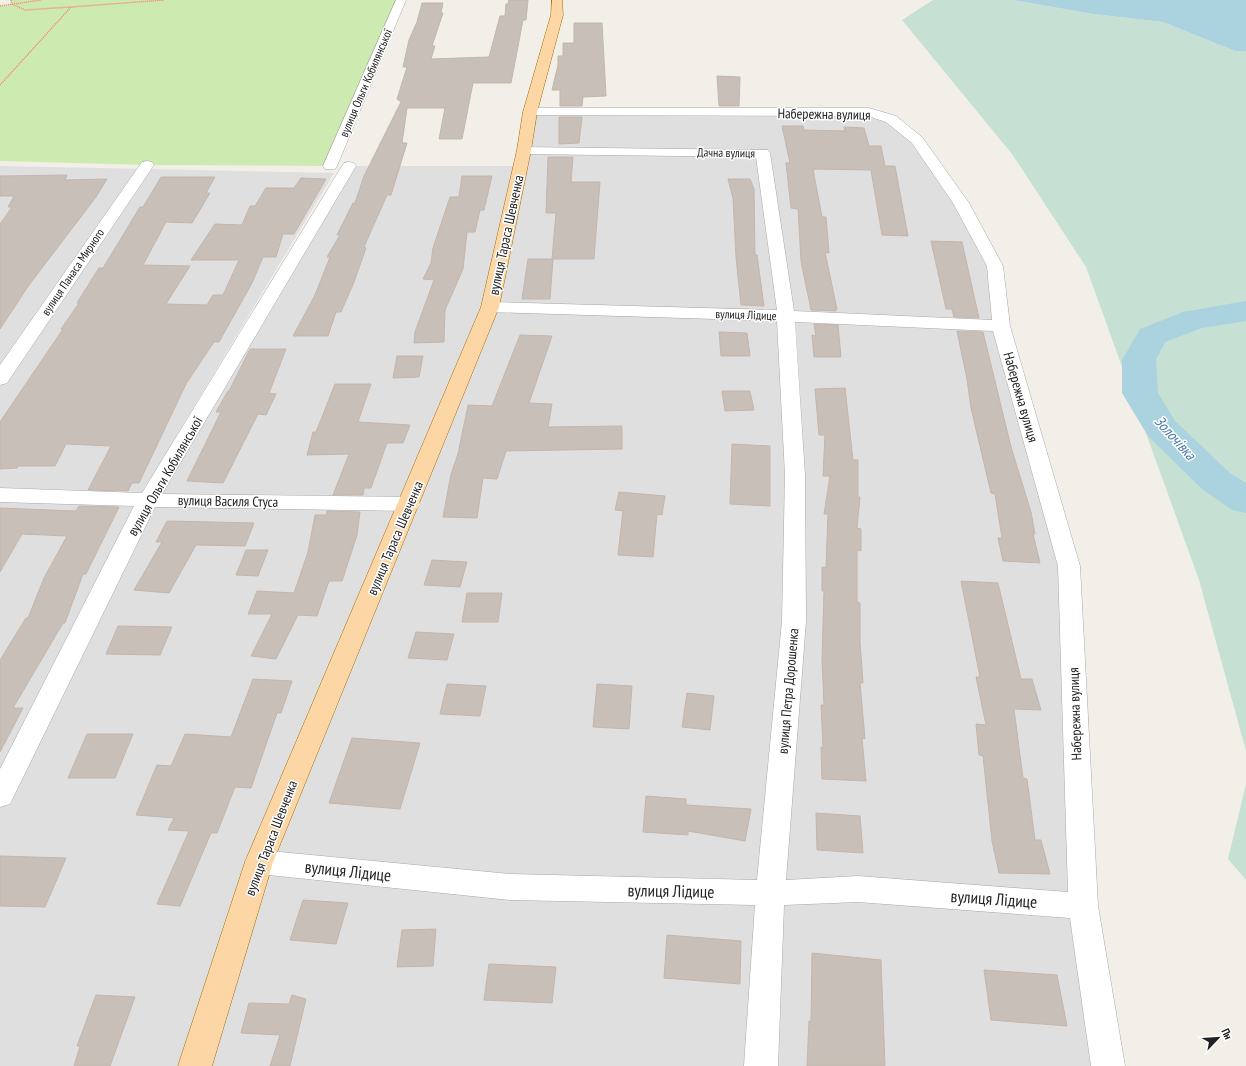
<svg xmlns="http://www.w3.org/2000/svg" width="1246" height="1066" viewBox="0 0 1246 1066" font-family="'PT Sans Narrow',sans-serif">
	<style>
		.residential { fill: #e0dfdf }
		.grass { fill: #cdebb0 }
		.wetland { fill: #c6e0d4 }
		.water { fill: #aad3df }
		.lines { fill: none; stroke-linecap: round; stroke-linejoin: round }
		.river { fill: #aad3df; fill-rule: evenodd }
		.building { fill: #c7bfb8; stroke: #c4b6ab }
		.minor-casing { stroke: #a9a9a9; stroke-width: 1 }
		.major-casing { stroke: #a06b00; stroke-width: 1 }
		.path { stroke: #fa8072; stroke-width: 1.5; stroke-dasharray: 1 1; stroke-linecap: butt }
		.minor { fill: #fff; fill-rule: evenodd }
		.major { fill: #fcd6a4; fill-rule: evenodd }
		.labels { text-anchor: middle; stroke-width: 3; stroke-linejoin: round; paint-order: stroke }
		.far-street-label { font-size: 12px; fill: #222; stroke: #fff }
		.street-label { font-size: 14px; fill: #222; stroke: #fff }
		.water-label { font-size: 15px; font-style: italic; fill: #4a7aab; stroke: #fff }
		.near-street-label { font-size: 17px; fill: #222; stroke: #fff }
	</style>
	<rect width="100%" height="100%" fill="#f2efe9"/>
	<path class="residential" d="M 848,111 L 891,119 L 917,140 L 995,266 L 1001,326 L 1069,566 L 1108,1066 L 0,1066 L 0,495 L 148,500 L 349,166 L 520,166 L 530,112 Z
		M 0,166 L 334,173 L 143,492 L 0,488 Z"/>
	<path class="grass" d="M 11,0 L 401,0 L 330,166 L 147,165 L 0,161 L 0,6 L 12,4 Z"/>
	<path class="wetland" d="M 933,0 L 1013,0 L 1093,14 L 1163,22 L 1235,51 L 1246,51 L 1246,751 L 1199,580 L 1086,267 L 1012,154 L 902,20 Z
		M 1246,784 L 1246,880 L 1228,859 Z"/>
	<path class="water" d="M 1013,0 L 1246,0 L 1246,51 L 1235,51 L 1163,22 L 1093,14 Z"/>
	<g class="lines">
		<path class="river" d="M 1246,301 L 1246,321 L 1202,328 L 1165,342 L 1156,360 L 1158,393 L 1175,421 L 1230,473 L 1246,483 L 1246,513 L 1232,510 L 1202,489 L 1148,436 L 1122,393 L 1122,360 L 1140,329 L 1183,312 Z"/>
	</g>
	<path class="building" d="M 509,0 L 528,0 L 526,20 L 523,20 L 511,83 L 473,83 L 462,139 L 439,139 L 445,108 L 407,108 L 402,143 L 407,143 L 391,195 L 387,195 L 364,247 L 366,248 L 354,282 L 341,312 L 336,312 L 328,336 L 293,336 L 315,295 L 330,257 L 327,257 L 340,235 L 337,235 L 353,203 L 355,203 L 364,176 L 401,102 L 397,99 L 407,67 L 403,67 L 409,40 L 417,22 L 422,3 L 443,3 L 441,13 L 443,13 L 432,46 L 435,46 L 431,59 L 489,57 L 500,16 L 505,16 L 506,4 L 508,4 Z
		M 574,23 L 602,23 L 606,96 L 583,97 L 582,106 L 560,106 L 560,90 L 552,90 L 558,65 L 558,56 L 563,56 L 563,43 L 574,43 Z
		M 717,76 L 740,77 L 739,106 L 719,106 Z
		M 559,117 L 582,117 L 579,143 L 559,144 Z
		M 782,126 L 803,126 L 804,130 L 845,131 L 844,127 L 864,128 L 869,146 L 881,146 L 885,166 L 895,166 L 908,236 L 882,235 L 871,170 L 813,169 L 822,217 L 826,217 L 829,253 L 825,252 L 837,309 L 836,309 L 836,311 L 811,310 L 801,261 L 798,209 L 791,208 L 786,163 L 790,163 Z
		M 548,157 L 573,157 L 571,182 L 600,182 L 594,259 L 552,259 L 556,213 L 546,213 Z
		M 67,175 L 65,180 L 107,179 L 96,197 L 29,285 L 0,329 L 0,224 L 12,207 L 8,207 L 14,196 L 0,196 L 0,176 Z
		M 462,176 L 492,176 L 484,210 L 480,210 L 475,232 L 467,232 L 463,269 L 445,310 L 444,342 L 414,343 L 415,332 L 434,280 L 423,279 L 431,263 L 433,248 L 450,197 L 459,197 Z
		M 161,177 L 215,177 L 206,193 L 210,193 L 192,223 L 166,222 L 143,265 L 190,266 L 166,304 L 207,305 L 213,295 L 223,295 L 239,260 L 191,260 L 215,224 L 242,225 L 250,206 L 255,206 L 266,188 L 294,188 L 301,178 L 326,179 L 294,234 L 283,234 L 276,257 L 263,257 L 252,283 L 219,342 L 214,342 L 186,384 L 139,483 L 132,483 L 128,491 L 88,490 L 111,446 L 66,444 L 55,466 L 18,466 L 17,468 L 0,469 L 0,422 L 63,329 L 61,329 L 79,303 L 77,303 L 99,268 L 103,268 L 140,207 L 143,207 Z
		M 728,179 L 750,179 L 754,189 L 755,255 L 757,255 L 764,306 L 741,305 L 736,257 L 733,198 Z
		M 931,241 L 962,242 L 979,318 L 954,317 L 952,309 L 946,309 Z
		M 528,259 L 553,259 L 550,299 L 522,299 Z
		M 814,324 L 838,325 L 841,357 L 814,357 L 812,335 L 816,336 Z
		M 957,331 L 983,332 L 1011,447 L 1031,512 L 1035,534 L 1033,534 L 1040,563 L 1003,561 L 998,538 L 1002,538 L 995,494 L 991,493 L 971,408 L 967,379 Z
		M 719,332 L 747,333 L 750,356 L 721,356 Z
		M 520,335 L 552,336 L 529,403 L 552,404 L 548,427 L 622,426 L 622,449 L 506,451 L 497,479 L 483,478 L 477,518 L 443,517 L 451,474 L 458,454 L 468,405 L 492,406 Z
		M 250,349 L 286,349 L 269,393 L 276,394 L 266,415 L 258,414 L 223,483 L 187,481 L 221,412 L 216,412 L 228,391 L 229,391 Z
		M 397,356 L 423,356 L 419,377 L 393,378 Z
		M 335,384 L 371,384 L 358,422 L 410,425 L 403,443 L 387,443 L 371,488 L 364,488 L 363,495 L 333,495 L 349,454 L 307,455 L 313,432 L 316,432 Z
		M 845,388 L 853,460 L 858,460 L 858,497 L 860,497 L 857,528 L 861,529 L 861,551 L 857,550 L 857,602 L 860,603 L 860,642 L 863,683 L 860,683 L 865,739 L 862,738 L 866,781 L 822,779 L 821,747 L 823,748 L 821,705 L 824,705 L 822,659 L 824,591 L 822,591 L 822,567 L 826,568 L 828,514 L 824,514 L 830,476 L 823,476 L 825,435 L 819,435 L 815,389 Z
		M 722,391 L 750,391 L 754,410 L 725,411 Z
		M 732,444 L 770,446 L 770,506 L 730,504 Z
		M 619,492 L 665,496 L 662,515 L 657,514 L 653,557 L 618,555 L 623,511 L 615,510 Z
		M 79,506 L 119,507 L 86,574 L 83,574 L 65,623 L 63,623 L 13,708 L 23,708 L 0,752 L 0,660 L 26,618 L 28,618 L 44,578 L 67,536 L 22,534 L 0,572 L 0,508 L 76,511 Z
		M 327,511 L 360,512 L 357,535 L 342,581 L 329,581 L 317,616 L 298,615 L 276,659 L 251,656 L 272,614 L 248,614 L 257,591 L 294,593 L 308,552 L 315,515 L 326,515 Z
		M 167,521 L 254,523 L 245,546 L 196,545 L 169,593 L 134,590 L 162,542 L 156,542 Z
		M 246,550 L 268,550 L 258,576 L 236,575 Z
		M 432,560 L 467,562 L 460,587 L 424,585 Z
		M 961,581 L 998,583 L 1021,679 L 1032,679 L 1041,710 L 1014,709 L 1023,778 L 1027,779 L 1035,840 L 1041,840 L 1050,874 L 999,873 L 992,841 L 983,756 L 979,755 L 976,724 L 986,725 L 976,677 L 980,677 Z
		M 467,593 L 502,593 L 498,622 L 462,622 Z
		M 118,626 L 172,627 L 160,655 L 106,654 Z
		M 416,632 L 454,634 L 447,660 L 408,658 Z
		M 253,679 L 292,681 L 281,713 L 277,713 L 251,788 L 235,787 L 217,833 L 211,833 L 180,906 L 157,904 L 189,831 L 168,830 L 174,818 L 136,815 L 157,765 L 171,766 L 185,734 L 231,737 Z
		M 447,684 L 486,686 L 480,716 L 440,714 Z
		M 597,684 L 632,686 L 629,729 L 593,727 Z
		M 687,693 L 714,696 L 710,730 L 682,727 Z
		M 87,734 L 133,734 L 115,778 L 68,778 Z
		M 352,738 L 420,743 L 400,809 L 329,803 Z
		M 646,796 L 686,799 L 686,805 L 751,809 L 745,841 L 688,831 L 688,835 L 643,832 Z
		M 816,813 L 860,816 L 863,853 L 817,850 Z
		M 0,856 L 66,858 L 45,907 L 0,906 Z
		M 303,900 L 348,903 L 336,944 L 290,940 Z
		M 436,929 L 433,966 L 397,967 L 402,930 Z
		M 667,935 L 741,941 L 740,984 L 664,978 Z
		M 812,953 L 881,960 L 885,1066 L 807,1066 L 809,1021 L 811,1021 Z
		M 489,964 L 556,967 L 552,1003 L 484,1000 Z
		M 984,970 L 1057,975 L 1067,1026 L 991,1020 Z
		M 96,995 L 135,997 L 110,1066 L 74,1066 L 80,1046 L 77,1046 Z
		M 292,995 L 306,999 L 290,1066 L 270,1066 L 280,1035 L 241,1033 L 249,1003 L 289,1004 Z"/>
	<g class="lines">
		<g class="minor-casing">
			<path id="minor" d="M 396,0 L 406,0 L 337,166 L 335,169 L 325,169 L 323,166 Z
				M 530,108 L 869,108 L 896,116 L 922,137 L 969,203 L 1003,266 L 1010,326 L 1080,566 L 1098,906 L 1125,1066 L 1091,1066 L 1070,918 L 858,902 L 784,905 L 778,1066 L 744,1066 L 755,905 L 510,900 L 259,874 L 249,871 L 245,862 L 249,853 L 259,850 L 510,874 L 757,880 L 782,621 L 785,475 L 777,321 L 490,312 L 484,311 L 481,307 L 484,303 L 490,302 L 777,310 L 756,157 L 524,154 L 519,153 L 517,150 L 519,147 L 768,150 L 770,153 L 794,311 L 992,320 L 987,266 L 953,203 L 912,143 L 886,122 L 868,116 L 525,115 L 523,112 L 525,109 ZM 795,322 L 993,331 L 1058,566 L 1068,892 L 858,876 L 786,880 L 806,621 L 805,475 Z
				M 147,161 L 152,162 L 154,165 L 7,383 L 0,385 L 0,365 L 142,162 Z
				M 349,162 L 354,163 L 356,166 L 162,494 L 409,497 L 417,499 L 420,504 L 417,509 L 409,511 L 155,507 L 10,804 L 0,807 L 0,769 L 134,506 L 0,502 L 0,488 L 142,493 L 342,166 L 344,163 Z"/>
		</g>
		<g class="major-casing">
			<path id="major" d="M 552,0 L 562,0 L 563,15 L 537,112 L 531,150 L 499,307 L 273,862 L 212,1066 L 178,1066 L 245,862 L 481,307 L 517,150 L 523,112 L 551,15 Z"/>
		</g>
		<path class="path" d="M 11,0 L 12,4 L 25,10 L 70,7
			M 0,6 L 41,0
			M 0,85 L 71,7 L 164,0"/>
		<use href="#minor" class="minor"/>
		<use href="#major" class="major"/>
	</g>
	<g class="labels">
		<g class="far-street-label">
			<text transform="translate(366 83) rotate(-67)" y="4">вулиця Ольги Кобилянської</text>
			<text transform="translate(726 153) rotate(1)" y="4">Дачна вулиця</text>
			<text transform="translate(73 272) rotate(-56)" y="4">вулиця Панаса Мирного</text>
			<text transform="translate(746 315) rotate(2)" y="4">вулиця Лідице</text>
		</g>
		<g class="street-label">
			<text transform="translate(824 114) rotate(1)" y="5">Набережна вулиця</text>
			<text transform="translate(506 235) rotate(-78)" y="5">вулиця Тараса Шевченка</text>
			<text transform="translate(1021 397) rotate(74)" y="5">Набережна вулиця</text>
			<text transform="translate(165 476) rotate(-60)" y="5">вулиця Ольги Кобилянської</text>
			<text transform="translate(228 501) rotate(1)" y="5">вулиця Василя Стуса</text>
			<text transform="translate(395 538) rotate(-67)" y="5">вулиця Тараса Шевченка</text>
			<text transform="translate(788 691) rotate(-85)" y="5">вулиця Петра Дорошенка</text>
			<text transform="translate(1075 714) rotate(-92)" y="5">Набережна вулиця</text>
			<text transform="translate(271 838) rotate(-69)" y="5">вулиця Тараса Шевченка</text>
		</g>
		<g class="water-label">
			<text transform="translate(1175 438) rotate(48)" y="5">Золочівка</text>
		</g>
		<g class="near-street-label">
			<text transform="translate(348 871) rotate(6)" y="6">вулиця Лідице</text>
			<text transform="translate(671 891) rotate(1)" y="6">вулиця Лідице</text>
			<text transform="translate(994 899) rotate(4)" y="6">вулиця Лідице</text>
		</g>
	</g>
	<g transform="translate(1218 1038) rotate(65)" stroke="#ffffff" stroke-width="3" paint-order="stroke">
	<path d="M0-3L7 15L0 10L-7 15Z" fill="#222222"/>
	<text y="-6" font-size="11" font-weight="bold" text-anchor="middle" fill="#222222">Пн</text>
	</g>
</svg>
